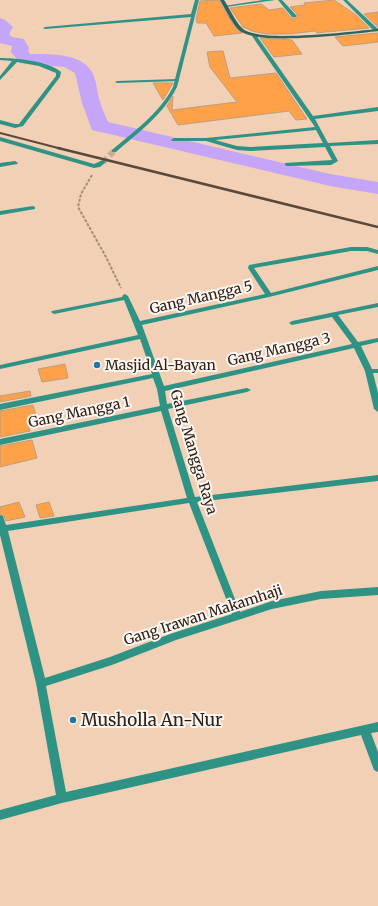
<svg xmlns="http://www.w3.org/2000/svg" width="378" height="906" viewBox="0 0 378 906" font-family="Merriweather,serif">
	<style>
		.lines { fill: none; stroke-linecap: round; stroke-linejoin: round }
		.river { fill: #c4a5f8; fill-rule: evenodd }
		.building { fill: #fea149; stroke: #bc9d83 }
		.street-tunnel { stroke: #caad95; stroke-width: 6; stroke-dasharray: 6 3; stroke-linecap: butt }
		.path { stroke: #a68d79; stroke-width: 2; stroke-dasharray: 3 1.5; stroke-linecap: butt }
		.lane { fill: #2e9384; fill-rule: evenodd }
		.street { fill: #2e9384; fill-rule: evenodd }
		.secondary { fill: #30635a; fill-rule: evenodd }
		.rail-far1 { stroke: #5a493b; stroke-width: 2 }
		.rail { stroke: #5a493b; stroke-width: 2.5 }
		.poi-dot { fill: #2474a6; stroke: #fdf6f1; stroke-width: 1.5 }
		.labels { text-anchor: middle; stroke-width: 4; stroke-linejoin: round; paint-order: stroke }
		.street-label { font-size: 14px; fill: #2d2117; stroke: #fdf6f1 }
		.poi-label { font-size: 14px; fill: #2d2117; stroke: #fdf6f1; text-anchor: start }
		.near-poi-label { font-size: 17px; fill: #2d2117; stroke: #fdf6f1; text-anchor: start }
	</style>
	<rect width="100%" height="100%" fill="#f1d0b5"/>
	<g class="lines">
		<path class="river" d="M 0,18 L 5,20 L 13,27 L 9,34 L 12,37 L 24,39 L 29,48 L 28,51 L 30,54 C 51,54 83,53 93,74 C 97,83 97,93 100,102 C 102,109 105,115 108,122 L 330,174 L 378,182 L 378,194 L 330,186 L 92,130 L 82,103 L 75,73 L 64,67 L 20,63 L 11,52 L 12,46 L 0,43 Z"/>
	</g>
	<path class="building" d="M 219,0 L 234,26 L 242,33 L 214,36 L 206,23 L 197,23 L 196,19 L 200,1 Z
		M 334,0 L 356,15 L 369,28 L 326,32 L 317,33 L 315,31 L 288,34 L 266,34 L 252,31 L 243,27 L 230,8 L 261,4 L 269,10 L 283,8 L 291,18 L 296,18 L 297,14 L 290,7 L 305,5 L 304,3 Z
		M 378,12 L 378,27 L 364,14 Z
		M 378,33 L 378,42 L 343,46 L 335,37 Z
		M 260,38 L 292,40 L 302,54 L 274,57 Z
		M 223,51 L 230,78 L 276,73 L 307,119 L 296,120 L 289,111 L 178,125 L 167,106 L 173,96 L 172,110 L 237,102 L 210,67 L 207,52 Z
		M 153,83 L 173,83 L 163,100 Z
		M 65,364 L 68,378 L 42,382 L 38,369 Z
		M 30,391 L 31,396 L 0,402 L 0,396 Z
		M 33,405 L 38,422 L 28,424 L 30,431 L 0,437 L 0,411 Z
		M 32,440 L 37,458 L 0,467 L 0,446 Z
		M 19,502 L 25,517 L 6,521 L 4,516 L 0,514 L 0,507 Z
		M 49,502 L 54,516 L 40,518 L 36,505 Z"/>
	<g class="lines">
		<path class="street-tunnel" d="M 103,162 L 114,151"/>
		<path class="path" d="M 92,175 L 81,194 L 78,207 L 106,257 L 121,288"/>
		<path class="lane" d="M 177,79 L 179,80 L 179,81 L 117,83 L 115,82 L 117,81 Z"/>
		<path class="street" d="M 195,0 L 199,0 L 177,87 C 163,115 139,132 116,152 L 112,152 L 112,150 C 134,131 159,114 173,87 L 191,17 L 45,29 L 43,28 L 45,27 L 191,14 Z
			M 263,0 L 275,0 L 226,7 L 224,6 Z
			M 278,0 L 282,0 L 296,15 L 296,17 L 292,17 Z
			M 343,0 L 347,0 L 378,29 L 378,31 L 374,31 Z
			M 254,35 L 256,35 L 313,116 L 378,107 L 378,111 L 315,119 L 328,143 L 378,140 L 378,144 L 330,146 L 338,161 L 331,165 L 287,166 L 285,165 L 285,163 L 332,160 L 325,147 L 250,151 L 237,150 L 206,141 L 172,141 L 171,140 L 174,138 L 206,138 L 315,127 L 252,36 ZM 316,130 L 323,143 L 250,147 L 237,146 L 215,140 Z
			M 0,58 C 17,58 48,61 61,72 L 60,77 L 23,126 L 15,128 L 0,124 L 0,120 L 15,124 L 19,124 L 56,76 L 56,73 L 39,66 L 17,62 L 0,80 L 0,76 L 12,61 L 0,60 Z
			M 0,137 L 94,164 L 103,160 L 106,162 L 100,167 L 94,168 L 0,141 Z
			M 15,161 L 18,163 L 17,164 L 0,167 L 0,163 Z
			M 33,206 L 35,207 L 35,209 L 0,215 L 0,211 Z
			M 351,247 L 367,247 L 378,250 L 378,254 L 367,251 L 351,251 L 254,268 L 271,293 L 378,266 L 378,270 L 269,297 L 142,325 L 164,386 L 352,344 L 332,317 L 292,325 L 289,323 L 292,321 L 378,303 L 378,307 L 338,315 L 358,342 L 378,338 L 378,342 L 361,346 L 372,369 L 378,369 L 378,373 L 373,373 L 378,393 L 378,412 L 374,409 L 365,371 L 354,348 L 165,391 L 167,404 L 247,388 L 251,390 L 247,392 L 168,409 L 195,497 L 378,475 L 378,481 L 197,502 L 240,612 L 272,601 L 321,591 L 378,587 L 378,595 L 321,599 L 272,609 L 176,640 L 112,665 L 46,686 L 66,792 L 378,722 L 378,732 L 371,733 L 378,752 L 378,772 L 374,770 L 361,735 L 62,803 L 0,820 L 0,810 L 56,795 L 36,683 L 0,535 L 0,515 L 3,516 L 6,525 L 187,498 L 161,411 L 0,445 L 0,439 L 160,406 L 157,389 L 153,378 L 0,410 L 0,404 L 152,374 L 140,339 L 0,369 L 0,365 L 138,335 L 124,300 L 54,314 L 51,312 L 52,311 L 122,297 L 123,295 L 125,294 L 128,296 L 140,321 L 265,294 L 248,268 L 249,265 ZM 189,503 L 232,614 L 170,634 L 110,657 L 45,678 L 8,531 Z"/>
		<path class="secondary" d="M 220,0 L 224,0 C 230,9 235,21 242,28 C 257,44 354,31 378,29 L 378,31 C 352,34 259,46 240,31 C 234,27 224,7 220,0 Z"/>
		<path class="rail-far1" d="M 0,133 L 62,149"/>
		<path class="rail" d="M 58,148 L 378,227"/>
	</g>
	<g class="poi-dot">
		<circle cx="97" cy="365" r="4"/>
		<circle cx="73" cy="720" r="4"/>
	</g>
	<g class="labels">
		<g class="street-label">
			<text transform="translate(201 297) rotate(-13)" y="5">Gang Mangga 5</text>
			<text transform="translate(279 349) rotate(-13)" y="5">Gang Mangga 3</text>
			<text transform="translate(79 412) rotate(-12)" y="5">Gang Mangga 1</text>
			<text transform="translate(194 452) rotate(73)" y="5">Gang Mangga Raya</text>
			<text transform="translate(203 615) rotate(-18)" y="5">Gang Irawan Makamhaji</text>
		</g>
		<g class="poi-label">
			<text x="105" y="370">Masjid Al-Bayan</text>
		</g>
		<g class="near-poi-label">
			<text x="81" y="726">Musholla An-Nur</text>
		</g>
	</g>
</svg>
